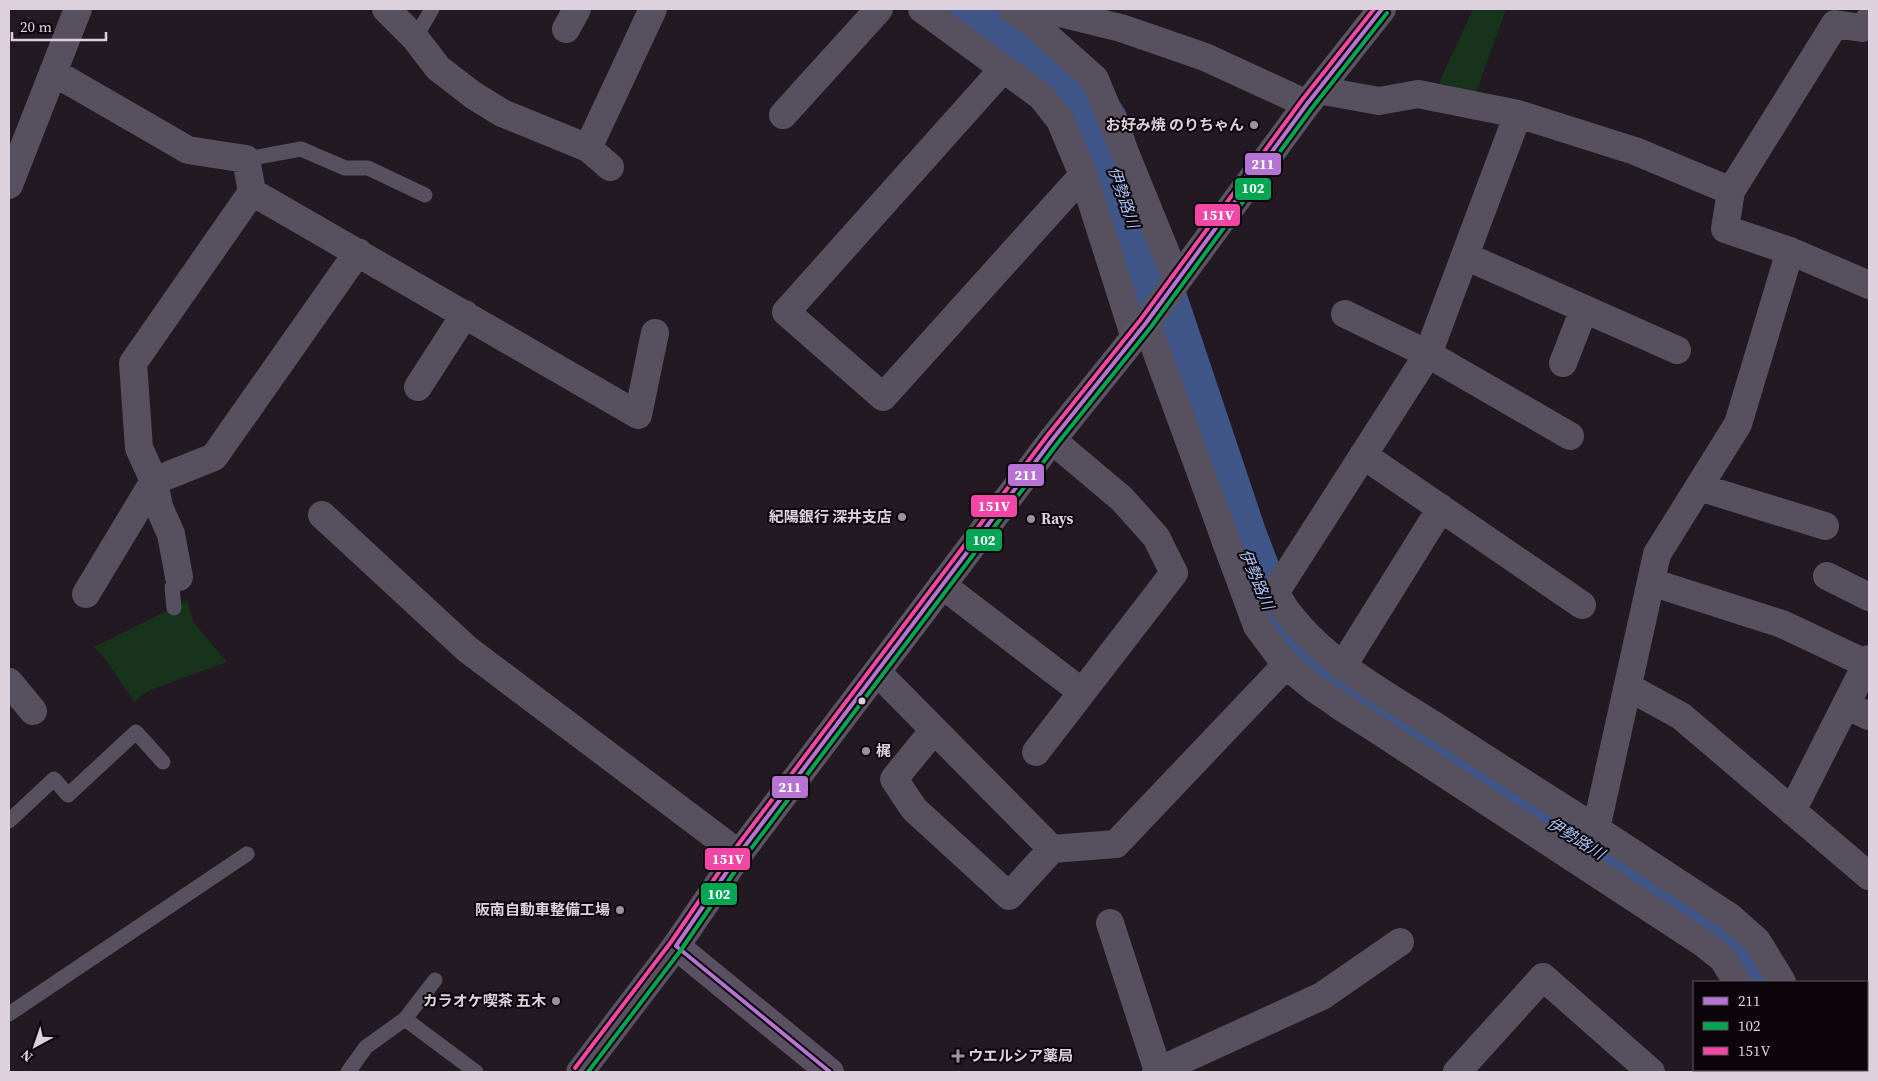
<svg xmlns="http://www.w3.org/2000/svg" width="1878" height="1081" viewBox="0 0 1878 1081" font-family="'Source Serif 4','Noto Sans JP',serif">
	<style>
		.green { fill: #18331b }
		.lines { fill: none; stroke-linecap: round; stroke-linejoin: round }
		.river { stroke: #405688; stroke-width: 56 }
		.lane { stroke: #57505e; stroke-width: 15 }
		.street { stroke: #57505e; stroke-width: 28 }
		.secondary { stroke: #5a5362; stroke-width: 28 }
		.primary { stroke: #595061; stroke-width: 28 }
		.bus-1-casing { stroke: #0b050b; stroke-width: 8 }
		.bus-2-casing { stroke: #0b050b; stroke-width: 8 }
		.bus-3-casing { stroke: #0b050b; stroke-width: 8 }
		.bus-1 { stroke: #b673d3; stroke-width: 4 }
		.bus-2 { stroke: #00a651; stroke-width: 4 }
		.bus-3 { stroke: #f346a5; stroke-width: 4 }
		.poi-dot { fill: #9c919c; stroke: #0b050b; stroke-width: 2 }
		.bus-dot { fill: #ddd1dd; stroke: #0b050b; stroke-width: 2 }
		.labels { text-anchor: middle; stroke-width: 4; stroke-linejoin: round; paint-order: stroke }
		.poi-label { font-size: 15px; font-weight: bold; fill: #ddd1dd; stroke: #0b050b; text-anchor: end }
		.water-label { font-size: 16px; font-style: italic; fill: #a9c1f1; stroke: #0b050b }
		.line-badge { stroke: #0b050b; stroke-width: 2 }
		.badge-label { font-size: 14px; text-anchor: middle; font-weight: bold; fill: #fff }
	</style>
	<rect width="100%" height="100%" fill="#221923"/>
	<path class="green" d="M 1473,9 L 1506,9 L 1476,93 L 1439,83 Z
		M 187,601 L 194,623 L 227,662 L 150,690 L 134,702 L 105,659 L 94,647 Z"/>
	<g class="lines">
		<path class="river" d="M 971,9 L 1071,80 L 1100,123 L 1239,537 C 1252,570 1263,604 1283,634 C 1299,658 1324,676 1347,694 L 1674,899 L 1749,961 L 1762,982
			M 1814,1070 L 1815,1072"/>
		<path class="lane" d="M 415,38 L 432,9
			M 246,159 L 301,149 L 345,168 L 368,168 L 425,195
			M 174,608 L 172,587 L 179,577
			M 9,821 L 54,779 L 68,795 L 136,732 L 163,762
			M 9,1014 L 247,854
			M 405,1019 L 476,1072
			M 348,1072 L 366,1047 L 405,1019 L 435,980"/>
		<path class="street" d="M 386,9 L 415,38 L 438,68 L 473,95 L 502,113 L 588,148 L 610,167
			M 922,9 L 1042,97 L 1060,120 L 1083,175 L 1135,338
			M 1012,9 L 1031,22 L 1095,79 L 1177,280
			M 1043,9 L 1121,28 L 1205,57 L 1307,104
			M 566,29 L 577,9
			M 1003,69 L 786,312 L 883,397 L 1083,175
			M 53,72 L 188,150 L 246,159 L 252,192 L 638,415 L 655,333
			M 1318,90 L 1379,101 L 1418,94 L 1518,114 L 1635,151 L 1731,191 L 1725,229 L 1790,251 L 1869,285
			M 1518,114 L 1428,354 L 1275,593 C 1310,655 1382,692 1440,729 C 1492,763 1544,796 1596,829
			M 783,115 L 879,9
			M 588,148 L 653,9
			M 9,185 L 78,9
			M 1731,191 L 1835,24 L 1862,28 L 1869,20
			M 1465,256 L 1677,350
			M 1345,314 L 1428,354 L 1570,436
			M 1146,323 L 1257,626 L 1286,665 L 1315,689 L 1703,943 L 1723,959 L 1737,982
			M 1563,363 L 1584,309
			M 418,387 L 465,314
			M 1363,455 L 1582,605
			M 1699,487 L 1825,526
			M 322,515 L 467,649 L 739,854
			M 1827,576 L 1869,597
			M 179,577 L 171,534 L 159,507 L 154,481 L 139,448 L 133,363 L 252,192
			M 1651,582 L 1782,624 L 1867,664
			M 942,585 L 1082,692
			M 86,594 L 154,481 L 214,457 L 358,252
			M 1342,667 L 1441,508
			M 877,672 L 1052,849 L 1116,844 L 1286,665
			M 9,682 L 33,711
			M 1628,687 L 1681,716 L 1869,876
			M 1846,705 L 1869,716
			M 934,730 L 894,779 L 914,809 L 1009,896 L 1052,849
			M 1036,752 L 1174,573 L 1156,537 L 1122,499 L 1052,440
			M 1792,811 L 1869,659
			M 1110,923 L 1158,1071
			M 1782,982 L 1757,941 L 1730,917 L 1596,829 L 1657,554 L 1738,424 L 1790,251
			M 1786,1070 L 1787,1072
			M 1834,1070 L 1836,1072
			M 1156,1072 L 1322,996 L 1400,942
			M 1457,1072 L 1543,977 L 1651,1072"/>
		<path class="secondary" d="M 676,946 L 739,854 L 1052,440 L 1146,323 L 1307,104 L 1382,9"/>
		<path class="primary" d="M 580,1072 L 676,946 L 830,1072"/>
		<g class="bus-1-casing">
			<path id="bus-1" d="M 676,946 L 739,854 L 1052,440 L 1146,323 L 1307,104 L 1382,9
				M 676,946 L 830,1072"/>
		</g>
		<g class="bus-2-casing">
			<path id="bus-2" d="M 588,1072 L 681,950 L 744,858 L 1057,444 L 1151,327 L 1312,108 L 1387,13"/>
		</g>
		<g class="bus-3-casing">
			<path id="bus-3" d="M 575,1068 L 671,942 L 734,850 L 1047,436 L 1141,319 L 1302,100 L 1374,9"/>
		</g>
		<use href="#bus-1" class="bus-1"/>
		<use href="#bus-2" class="bus-2"/>
		<use href="#bus-3" class="bus-3"/>
	</g>
	<g class="poi-dot">
		<circle cx="1254" cy="125" r="5"/>
		<circle cx="902" cy="517" r="5"/>
		<circle cx="1031" cy="519" r="5"/>
		<circle cx="866" cy="751" r="5"/>
		<circle cx="620" cy="910" r="5"/>
		<circle cx="556" cy="1001" r="5"/>
		<path d="M955.5 1048.5h5v5h5v5h-5v5h-5v-5h-5v-5h5z"/>
	</g>
	<circle class="bus-dot" cx="862" cy="701" r="4.5"/>
	<g class="labels">
		<g class="poi-label">
			<text x="1244" y="130">お好み焼 のりちゃん</text>
			<text x="892" y="522">紀陽銀行 深井支店</text>
			<text x="1041" y="524" text-anchor="start">Rays</text>
			<text x="876" y="756" text-anchor="start">梶</text>
			<text x="610" y="915">阪南自動車整備工場</text>
			<text x="546" y="1006">カラオケ喫茶 五木</text>
			<text x="968" y="1061" text-anchor="start">ウエルシア薬局</text>
		</g>
		<g class="water-label">
			<text transform="translate(1124 197) rotate(71)" y="6">伊勢路川</text>
			<text transform="translate(1257 579) rotate(67)" y="6">伊勢路川</text>
			<text transform="translate(1576 838) rotate(32)" y="6">伊勢路川</text>
		</g>
	</g>
	<g class="line-badge">
		<rect x="1244" y="152" width="38" height="24" rx="5" fill="#b673d3"/>
		<rect x="1234" y="177" width="38" height="24" rx="5" fill="#00a651"/>
		<rect x="1194" y="203" width="47" height="24" rx="5" fill="#f346a5"/>
		<rect x="1007" y="463" width="38" height="24" rx="5" fill="#b673d3"/>
		<rect x="970" y="494" width="48" height="24" rx="5" fill="#f346a5"/>
		<rect x="965" y="528" width="38" height="24" rx="5" fill="#00a651"/>
		<rect x="771" y="775" width="38" height="24" rx="5" fill="#b673d3"/>
		<rect x="704" y="847" width="47" height="24" rx="5" fill="#f346a5"/>
		<rect x="700" y="882" width="38" height="24" rx="5" fill="#00a651"/>
	</g>
	<g class="badge-label">
		<text x="1263" y="169">211</text>
		<text x="1253" y="193">102</text>
		<text x="1218" y="220">151V</text>
		<text x="1026" y="480">211</text>
		<text x="994" y="511">151V</text>
		<text x="984" y="545">102</text>
		<text x="790" y="792">211</text>
		<text x="728" y="864">151V</text>
		<text x="719" y="899">102</text>
	</g>
	<rect width="1878" height="1081" fill="none" stroke="#ddd1dd" stroke-width="20"/>
	<rect x="1693" y="981" width="175" height="90" fill="#0b050b" stroke="#5f575f"/>
	<rect x="1703" y="997" width="25" height="8" fill="#b673d3" stroke="#5f575f"/>
	<text x="1738" y="1006" font-size="15" fill="#ddd1dd">211</text>
	<rect x="1703" y="1022" width="25" height="8" fill="#00a651" stroke="#5f575f"/>
	<text x="1738" y="1031" font-size="15" fill="#ddd1dd">102</text>
	<rect x="1703" y="1047" width="25" height="8" fill="#f346a5" stroke="#5f575f"/>
	<text x="1738" y="1056" font-size="15" fill="#ddd1dd">151V</text>
	<g transform="translate(35 1046) rotate(220)" stroke="#0b050b" stroke-width="4" paint-order="stroke">
	<path d="M0-4L9 19L0 12L-9 19Z" fill="#ddd1dd"/>
	<text y="-8" font-size="14" font-weight="bold" text-anchor="middle" fill="#ddd1dd">N</text>
	</g>
	<path d="M12 32v8h94v-8" fill="none" stroke="#ddd1dd" stroke-width="2.5"/>
	<text x="20" y="32" font-size="15" fill="#ddd1dd" stroke="#0b050b" stroke-width="4" paint-order="stroke">20 m</text>
</svg>
